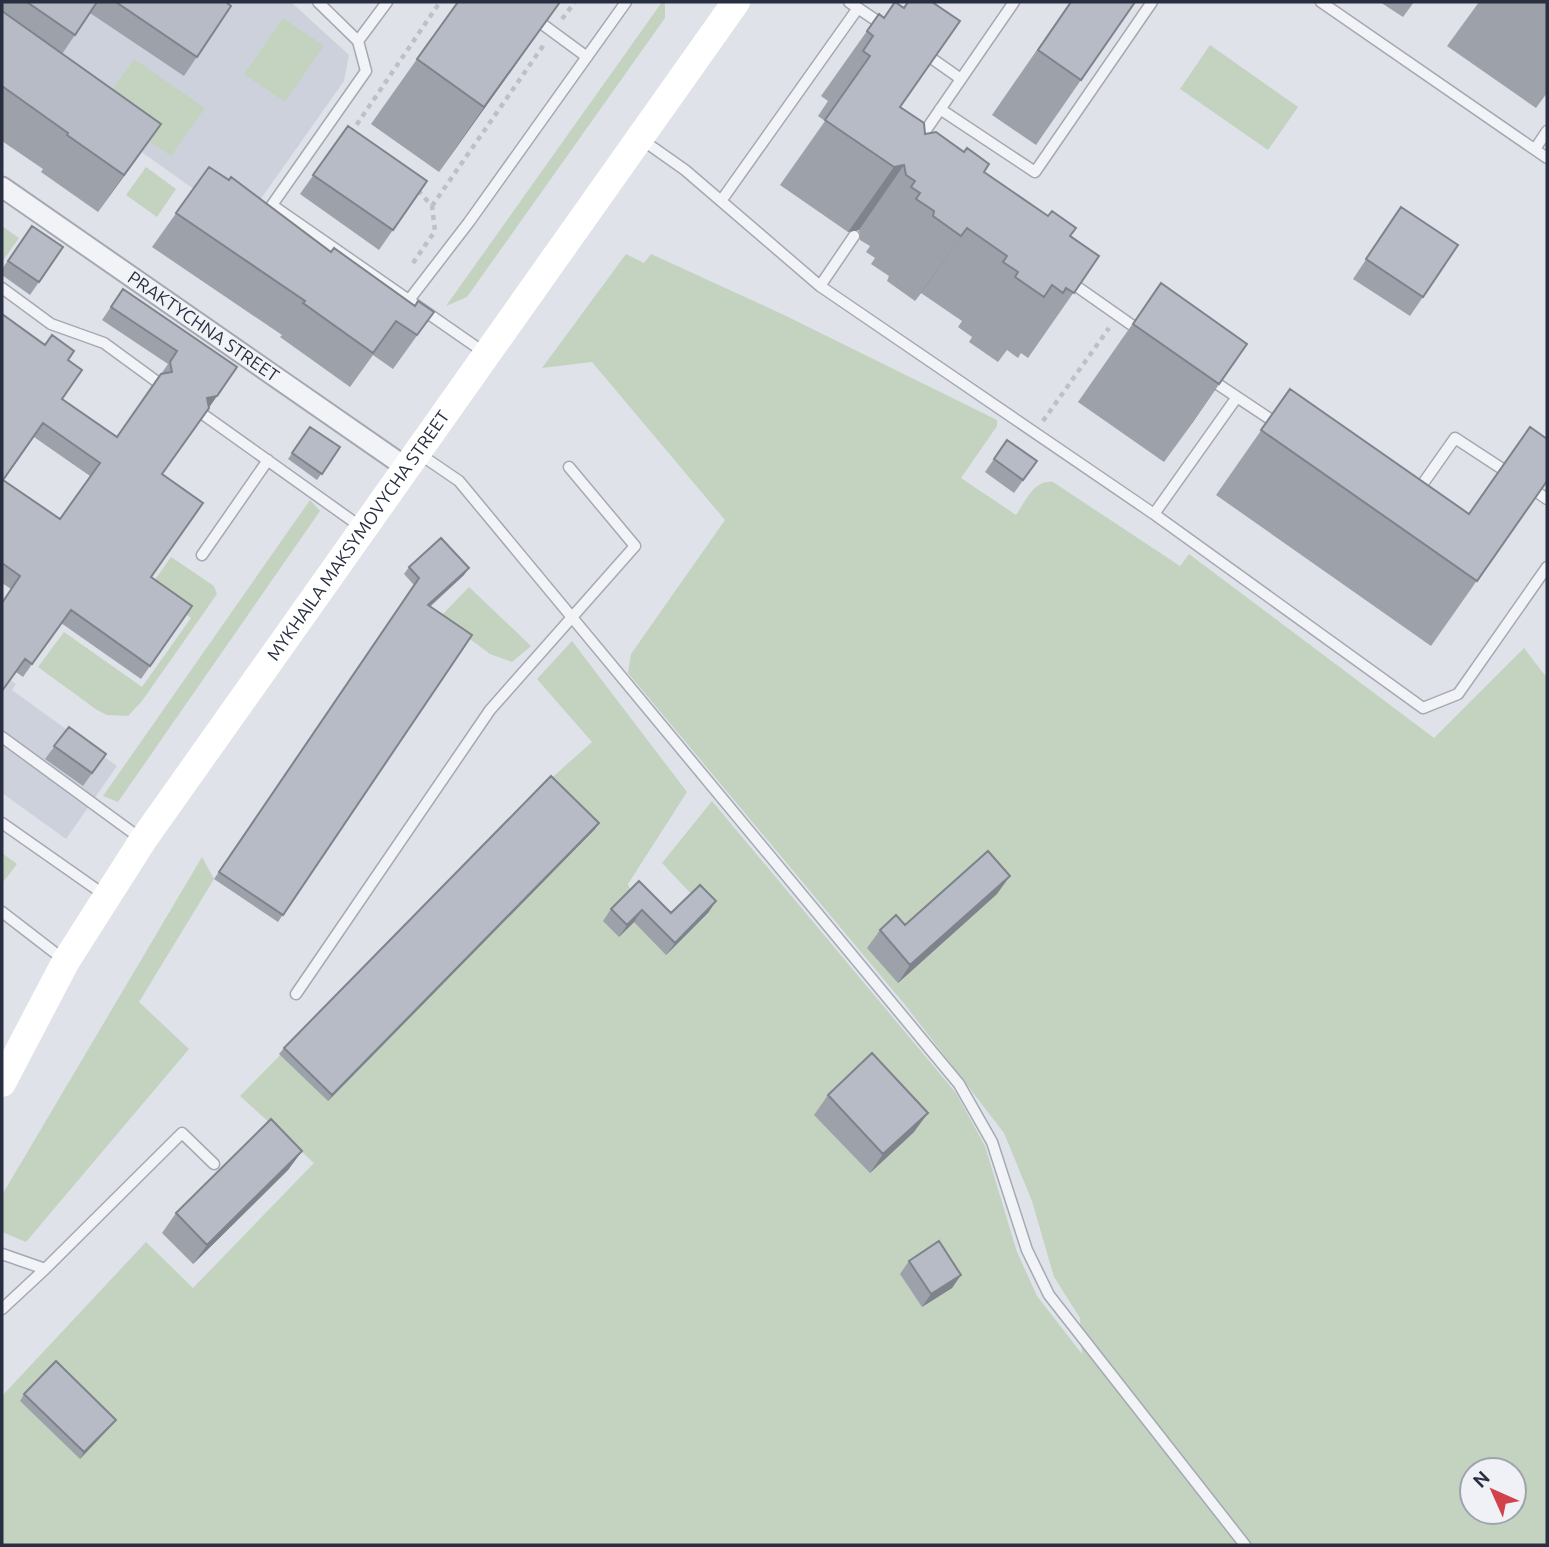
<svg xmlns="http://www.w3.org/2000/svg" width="1549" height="1547" viewBox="0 0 1549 1547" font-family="Ubuntu,sans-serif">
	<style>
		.built { fill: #cdd1db }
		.green { fill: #c3d3c0; fill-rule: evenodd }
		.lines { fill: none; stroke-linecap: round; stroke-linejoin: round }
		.service-casing { stroke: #a4a9b3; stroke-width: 13 }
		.minor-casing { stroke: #a4a9b3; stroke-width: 23 }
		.path { stroke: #bdc0c7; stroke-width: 4.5; stroke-dasharray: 5 5; stroke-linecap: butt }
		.service { stroke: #f2f3f7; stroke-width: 10 }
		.minor { stroke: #f2f3f7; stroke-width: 19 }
		.secondary { stroke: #fff; stroke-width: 28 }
		.wall { fill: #9da1aa; fill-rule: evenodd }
		.shaded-wall { fill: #7f838b }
		.building { fill: #b6bbc6; stroke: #7f838b; stroke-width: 2; fill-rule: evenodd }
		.labels { text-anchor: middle; stroke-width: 6; stroke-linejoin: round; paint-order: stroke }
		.street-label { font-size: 18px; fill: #282f40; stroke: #eff1f6 }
	</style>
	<rect width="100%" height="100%" fill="#dfe2e9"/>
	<path class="built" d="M 2,2 L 291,2 L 349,55 L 344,81 L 243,224 L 2,53 Z
		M 2,674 L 16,684 L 12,690 L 117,766 L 66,839 L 2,793 Z"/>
	<path class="green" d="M 662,2 L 665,2 L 665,18 L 467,297 L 446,306 Z
		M 283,18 L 324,46 L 285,102 L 244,74 Z
		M 1210,45 L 1298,107 L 1268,150 L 1180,89 Z
		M 134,59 L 205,108 L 171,156 L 100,107 Z
		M 146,167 L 176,189 L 157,217 L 126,195 Z
		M 2,226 L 19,238 L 2,262 Z
		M 626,254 L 644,263 L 651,254 L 782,314 L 997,420 L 997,426 L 961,478 L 1016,515 C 1025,502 1034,479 1053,482 L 1180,566 L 1189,554 L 1434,738 L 1524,648 L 1547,678 L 1547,1545 L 2,1545 L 2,1396 L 146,1242 L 193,1288 L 314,1163 L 240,1096 L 547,782 L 592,742 L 537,679 L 572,641 L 687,792 L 628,884 L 631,893 L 647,909 L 666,954 L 709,913 L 662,863 L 712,801 L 956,1093 L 985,1146 L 1017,1252 L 1037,1296 L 1082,1354 L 1080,1318 L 1054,1277 L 1032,1201 L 1004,1133 L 906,1006 L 628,673 L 631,654 L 725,520 L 592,362 L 542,368 ZM 1472,1470 L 1514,1470 L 1514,1512 L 1472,1512 Z
		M 310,500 L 320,511 L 118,802 L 103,796 Z
		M 171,557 L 214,586 L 217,594 L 142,701 L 128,716 L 107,715 L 97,710 L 38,667 L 64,632 L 142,687 L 191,618 L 149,588 Z
		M 469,587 L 531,646 L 512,662 L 490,654 L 440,617 Z
		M 2,853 L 17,864 L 4,881 L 2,879 Z
		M 202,857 L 214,879 L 139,1002 L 189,1049 L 26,1242 L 2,1232 L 2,1195 Z"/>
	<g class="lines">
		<g class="service-casing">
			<path id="service" d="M 318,2 L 358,41 L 366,71 L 272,205 L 485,353
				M 849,2 L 883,25
				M 1321,2 L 1547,158
				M 534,18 L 587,57
				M 358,41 L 387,2
				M 924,53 L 961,79
				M 940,109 L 1035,172 L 1152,2
				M 641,139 L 685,170 L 820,286 L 1154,514 L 1423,708 L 1458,694 L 1547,567
				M 917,143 L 1014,2
				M 1535,149 L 1547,131
				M 721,201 L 858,8
				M 1069,281 L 1143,333
				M 820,286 L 854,236
				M 2,288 L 51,324 L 104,343 L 156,381
				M 409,300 L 469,222 L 626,2
				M 1210,379 L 1279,425
				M 204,415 L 361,527
				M 418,453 L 459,481 L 959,1084 L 992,1142 L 1027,1250 L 1049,1295 L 1245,1545
				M 1528,486 L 1547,499
				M 1417,492 L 1455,438 L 1510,474
				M 1154,514 L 1237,397
				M 202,555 L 268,460
				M 2,737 L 140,838
				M 2,823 L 106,896
				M 2,912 L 63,959
				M 296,994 L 490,710 L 635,546 L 569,467
				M 2,1254 L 45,1269 L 182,1133 L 214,1164
				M 2,1309 L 45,1269"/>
		</g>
		<g class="minor-casing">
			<g id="minor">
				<path id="s1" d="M 2,187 L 404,466"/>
			</g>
		</g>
		<path class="path" d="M 562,19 L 575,2
			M 351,133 L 440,2
			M 432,206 L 545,43
			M 413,263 L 435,231 L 432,206 L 415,187
			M 1043,421 L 1109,328"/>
		<use href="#service" class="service"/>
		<use href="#minor" class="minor"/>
		<path class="secondary" id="s2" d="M 2,1083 L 66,961 L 143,840 L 736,2"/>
	</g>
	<path class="wall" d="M 2,2 L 226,2 L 231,6 L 184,76 L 90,13 L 62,54 L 135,161 L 98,212 L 41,172 L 43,169 L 2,141 Z
		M 1070,2 L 1135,2 L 1036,145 L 992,115 Z
		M 1380,2 L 1414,2 L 1403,17 Z
		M 1479,2 L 1547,2 L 1547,93 L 1536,108 L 1447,46 Z
		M 879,14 L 900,107 L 925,134 L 984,172 L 1099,256 L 1028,358 L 1021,353 L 1018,358 L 1007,350 L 998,362 L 969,342 L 972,337 L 958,327 L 962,321 L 921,293 L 915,301 L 887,281 L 889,276 L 871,264 L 875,258 L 866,252 L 870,246 L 860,240 L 859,230 L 848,232 L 780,185 L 825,121 L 818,116 L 828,101 L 821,96 Z
		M 539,32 L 439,172 L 371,124 L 417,59 Z
		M 348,126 L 427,181 L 379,250 L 300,194 Z
		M 209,167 L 331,252 L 415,306 L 434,312 L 393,369 L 373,355 L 350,387 L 280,337 L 282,335 L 152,247 Z
		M 1401,207 L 1423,297 L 1410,316 L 1353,279 Z
		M 32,226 L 63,247 L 30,295 L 2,275 L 2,269 Z
		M 1161,283 L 1247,344 L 1164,462 L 1078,402 Z
		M 123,289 L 217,396 L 162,474 L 151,577 L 192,606 L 141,679 L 61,623 L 23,677 L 16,672 L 11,589 L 2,583 L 2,314 L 68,360 L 62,399 L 117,437 L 168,364 L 102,320 ZM 34,437 L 90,476 L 60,519 L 4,480 Z
		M 1290,389 L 1469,514 L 1547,481 L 1431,646 L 1216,495 Z
		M 310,427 L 340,447 L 317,480 L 288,459 Z
		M 1007,440 L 1037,461 L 1014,493 L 985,472 Z
		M 409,567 L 464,575 L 430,607 L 472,635 L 278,922 L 214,879 L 414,585 L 404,574 Z
		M 69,727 L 106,754 L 83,786 L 45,759 Z
		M 599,823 L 595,829 L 328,1101 L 279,1054 L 284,1048 Z
		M 639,881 L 671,913 L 716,901 L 708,913 L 666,955 L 634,922 L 619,937 L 603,921 L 611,909 Z
		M 997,894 L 898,983 L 867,948 L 880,930 L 905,925 Z
		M 828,1095 L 914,1132 L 870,1173 L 814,1115 Z
		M 302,1151 L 288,1170 L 193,1264 L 162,1233 L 176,1213 Z
		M 909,1261 L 961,1275 L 952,1288 L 922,1307 L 900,1274 Z
		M 24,1394 L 111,1426 L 80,1459 L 20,1401 Z"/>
	<path class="shaded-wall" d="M 561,2 L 539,32 L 439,172 L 484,107 Z
		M 161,124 L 135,161 L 98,212 L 124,175 Z
		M 904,165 L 859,230 L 848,232 L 894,167 Z
		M 967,228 L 921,293 L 915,301 Z
		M 1247,344 L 1193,422 L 1164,462 Z
		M 217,396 L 208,409 L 207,398 Z
		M 469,568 L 464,575 L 423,612 L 428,605 Z
		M 599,823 L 595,829 L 328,1101 L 332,1095 Z
		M 1010,876 L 997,894 L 898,983 L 910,965 Z
		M 716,901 L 708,913 L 666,955 L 675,943 Z
		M 642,910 L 634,922 L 619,937 L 627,925 Z
		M 928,1113 L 914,1132 L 870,1173 L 883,1154 Z
		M 302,1151 L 288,1170 L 193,1264 L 207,1245 Z
		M 961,1275 L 952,1288 L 922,1307 L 931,1294 Z
		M 116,1420 L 111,1426 L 80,1459 L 84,1452 Z"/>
	<path class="building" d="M 27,2 L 97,2 L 75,35 Z
		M 116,2 L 226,2 L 231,6 L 197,57 Z
		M 458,2 L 560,2 L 484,107 L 417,59 Z
		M 895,2 L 904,8 L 908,2 L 932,2 L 960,21 L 900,107 L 924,123 L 925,134 L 936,132 L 964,152 L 967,148 L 989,164 L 984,172 L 1048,216 L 1052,211 L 1076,228 L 1070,236 L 1099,256 L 1074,293 L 1066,288 L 1063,293 L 1052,285 L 1044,297 L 1015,277 L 1018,272 L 1003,262 L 1007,256 L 967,228 L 961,236 L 933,216 L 934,211 L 916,199 L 920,193 L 911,187 L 915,181 L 906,175 L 904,165 L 894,167 L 825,120 L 870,56 L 863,51 L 873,36 L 867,31 L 879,14 L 884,18 Z
		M 1071,2 L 1135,2 L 1081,80 L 1038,50 Z
		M 2,11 L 161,124 L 124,175 L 67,135 L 68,133 L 2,86 Z
		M 348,126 L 427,181 L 393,230 L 313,175 Z
		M 209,167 L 229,180 L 231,177 L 331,252 L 334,248 L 415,306 L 418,301 L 434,312 L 417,335 L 396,321 L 373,353 L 303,303 L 305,301 L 176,213 Z
		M 1401,207 L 1458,245 L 1423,297 L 1366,259 Z
		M 32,226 L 63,247 L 39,282 L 8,261 Z
		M 1161,283 L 1247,344 L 1219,384 L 1133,324 Z
		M 123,289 L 237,367 L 217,396 L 207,398 L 209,408 L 162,474 L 203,503 L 151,577 L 192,606 L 150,666 L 71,610 L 32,664 L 25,659 L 2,691 L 2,603 L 20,576 L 2,563 L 2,314 L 45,345 L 52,335 L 74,351 L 68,360 L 82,370 L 62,399 L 117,437 L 161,374 L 172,372 L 170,362 L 177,351 L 111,307 ZM 43,423 L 100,463 L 60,519 L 3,480 Z
		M 1290,389 L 1469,514 L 1530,427 L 1547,439 L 1547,481 L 1477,581 L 1261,430 Z
		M 310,427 L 340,447 L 322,474 L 292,453 Z
		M 1007,440 L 1037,461 L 1023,480 L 994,459 Z
		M 441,538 L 469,568 L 428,605 L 472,635 L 283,915 L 219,872 L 419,578 L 409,567 Z
		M 69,727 L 106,754 L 92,773 L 54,746 Z
		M 551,776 L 599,823 L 332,1095 L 284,1048 Z
		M 988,851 L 1010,876 L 910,965 L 880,930 L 896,915 L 905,925 Z
		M 639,881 L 671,913 L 700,885 L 716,901 L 675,943 L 642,910 L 627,925 L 611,909 Z
		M 872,1053 L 928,1113 L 883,1154 L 828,1095 Z
		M 271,1119 L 302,1151 L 207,1245 L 176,1213 Z
		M 939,1241 L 961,1275 L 931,1294 L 909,1261 Z
		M 56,1361 L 116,1420 L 84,1452 L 24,1394 Z"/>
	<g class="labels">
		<g class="street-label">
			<text dy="6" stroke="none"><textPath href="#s1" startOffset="245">PRAKTYCHNA STREET</textPath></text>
			<text dy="6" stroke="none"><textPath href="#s2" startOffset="654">MYKHAILA MAKSYMOVYCHA STREET</textPath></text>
		</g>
	</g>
	<rect width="1549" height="1547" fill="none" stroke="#282f40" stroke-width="7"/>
	<g transform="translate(1493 1491) rotate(315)"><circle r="33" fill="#eff1f6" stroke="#9fa3ad" stroke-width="2"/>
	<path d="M0-5L12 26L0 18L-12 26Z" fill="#d1424a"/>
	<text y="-10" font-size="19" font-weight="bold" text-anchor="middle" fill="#282f40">N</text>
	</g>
</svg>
